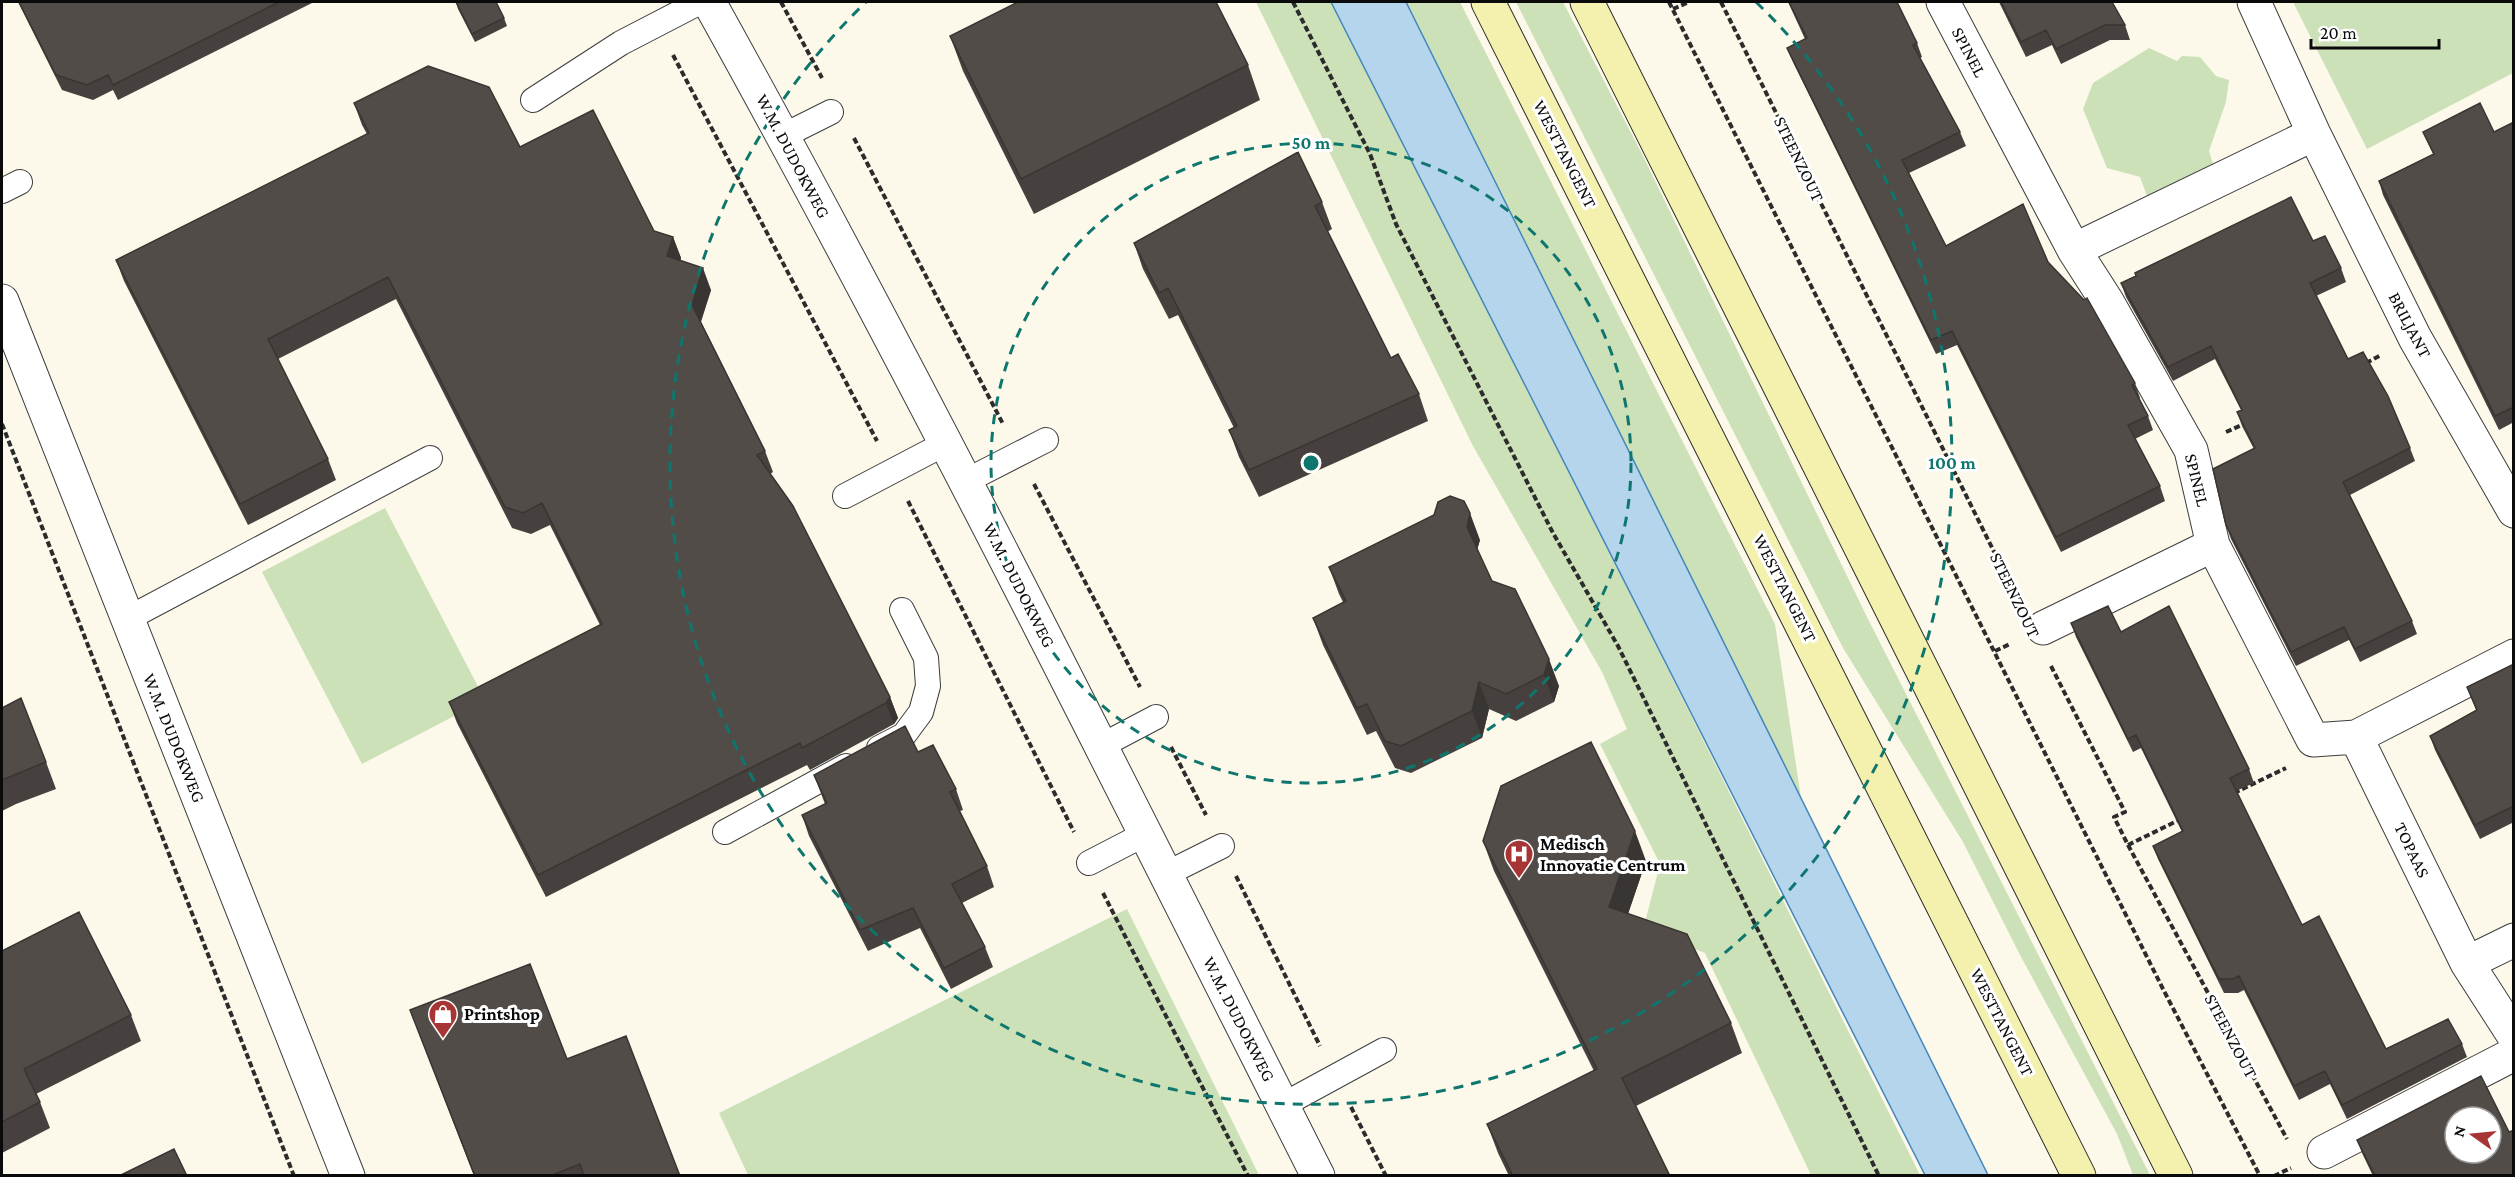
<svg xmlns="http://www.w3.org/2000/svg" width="2515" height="1177" viewBox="0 0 2515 1177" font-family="'Crimson Pro',serif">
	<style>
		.green { fill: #cce1b8 }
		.water { fill: #b5d5ed; stroke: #4586ba; stroke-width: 1.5 }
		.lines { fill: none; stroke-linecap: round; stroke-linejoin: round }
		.lane-casing { stroke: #3d3d3d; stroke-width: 26 }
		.street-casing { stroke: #3d3d3d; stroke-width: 35 }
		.secondary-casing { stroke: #2c2c2c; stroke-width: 35 }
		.path { stroke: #2c2c2c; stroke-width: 4; stroke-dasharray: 6 3; stroke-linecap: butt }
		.lane { stroke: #fff; stroke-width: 24 }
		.street { stroke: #fff; stroke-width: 33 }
		.secondary { stroke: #f4f0ad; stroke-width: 33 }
		.wall { fill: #46413e }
		.shaded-wall { fill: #393532 }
		.building { fill: #514c48; stroke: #393532; stroke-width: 1.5; fill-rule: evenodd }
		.ring { fill: none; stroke: #0f766e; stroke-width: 3; stroke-dasharray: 10 8 }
		.labels { text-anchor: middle; stroke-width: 6; stroke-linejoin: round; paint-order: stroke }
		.street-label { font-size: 18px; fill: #0a0a0a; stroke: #fff }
		.poi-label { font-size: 18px; font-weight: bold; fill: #0a0a0a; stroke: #fff; text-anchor: start }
		.centre { fill: #0f766e; stroke: #fff; stroke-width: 3 }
		.ring-label { font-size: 18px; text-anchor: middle; font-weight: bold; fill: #0f766e; stroke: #fff; stroke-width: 6; stroke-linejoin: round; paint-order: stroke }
	</style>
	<rect width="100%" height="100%" fill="#fcf9ea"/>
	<path class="green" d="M 1256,2 L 1331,2 L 1580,493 L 1920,1175 L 1811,1175 L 1705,953 L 1643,930 L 1660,864 L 1600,744 L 1627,729 L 1602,672 L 1473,446 Z
		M 1406,2 L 1460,2 L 1775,624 L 1801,798 Z
		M 1516,2 L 1563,2 L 1641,152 L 1867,617 L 2150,1175 L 2133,1175 L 2117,1134 L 2020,955 L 1963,842 L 1843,648 Z
		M 2293,2 L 2513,2 L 2513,73 L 2367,149 Z
		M 2149,48 L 2177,61 L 2182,56 L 2200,57 L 2216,76 L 2229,80 L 2226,102 L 2209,151 L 2213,164 L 2147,196 L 2140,177 L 2107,168 L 2083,109 L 2093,83 Z
		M 385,508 L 485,700 L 362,764 L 262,572 Z
		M 1127,909 L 1259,1175 L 748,1175 L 719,1113 Z"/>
	<path class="water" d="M 1331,2 L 1406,2 L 1988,1175 L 1925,1175 Z"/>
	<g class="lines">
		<g class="lane-casing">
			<path id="lane" d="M 533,100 L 621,43 L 700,2
				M 783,136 L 831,112
				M 2,191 L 20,182
				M 966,481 L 1046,440
				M 845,496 L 946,443
				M 127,619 L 430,458
				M 1101,746 L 1156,717
				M 879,748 L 904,735 L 921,712 L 928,686 L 926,658 L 902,610
				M 725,832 L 846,766
				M 1089,863 L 1145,834
				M 1166,874 L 1222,846
				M 1283,1105 L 1384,1050"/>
		</g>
		<g class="street-casing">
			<path id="street" d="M 709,2 C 923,387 1119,782 1318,1176
				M 1943,2 L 2074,250 L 2108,303 L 2191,450 L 2213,545 L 2313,740 L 2356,737 L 2514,656
				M 2254,2 L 2314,134 L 2415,338 L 2514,511
				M 2074,250 L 2314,134
				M 2,301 L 348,1176
				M 2043,628 L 2213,545
				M 2356,737 L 2467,963 L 2514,1036
				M 2467,963 L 2514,940
				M 2324,1152 L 2514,1054"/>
		</g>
		<g class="secondary-casing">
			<path id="secondary" d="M 1488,2 L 2079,1176
				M 1587,2 L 2176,1176"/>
		</g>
		<path class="path" d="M 781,2 L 822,78
			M 1293,2 L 1370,154 L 1396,224 L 1553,533 L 1618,646 L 1879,1176
			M 1669,2 L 2163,989 L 2260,1176
			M 1721,2 L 2018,600
			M 1673,9 L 1689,2
			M 673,55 L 877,441
			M 854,138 L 1003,424
			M 2366,363 L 2381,355
			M 2,424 L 294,1176
			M 2226,432 L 2244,424
			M 1034,484 L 1140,687
			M 908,501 L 1074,832
			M 1995,651 L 2010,644
			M 2051,666 L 2125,812 L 2114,817 L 2128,845 L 2287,1139
			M 1171,747 L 1206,815
			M 2234,793 L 2286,768
			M 2128,845 L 2181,819
			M 1236,876 L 1320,1046
			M 1103,893 L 1248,1176
			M 1351,1107 L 1386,1176
			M 2274,1176 L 2291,1168"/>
		<use href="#lane" class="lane"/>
		<use href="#street" class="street"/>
		<use href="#secondary" class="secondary"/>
	</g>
	<path class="wall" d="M 18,2 L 314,2 L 118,100 L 113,90 L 93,100 L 62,90 Z
		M 456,2 L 504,18 L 507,26 L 475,42 L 458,9 Z
		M 1788,2 L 1897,2 L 1917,43 L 1922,57 L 1920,58 L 1960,132 L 1966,146 L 1909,173 L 1946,246 L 2048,262 L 2135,383 L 2140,398 L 2139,398 L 2148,416 L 2153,430 L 2135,439 L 2160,486 L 2165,501 L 2061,552 L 1957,345 L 1936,354 L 1793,62 L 1787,48 L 1805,39 Z
		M 1999,2 L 2112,2 L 2125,25 L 2130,40 L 2110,40 L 2061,64 L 2052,45 L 2026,57 Z
		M 950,36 L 1248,65 L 1260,100 L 1034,214 L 963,71 Z
		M 354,103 L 520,147 L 654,231 L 673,237 L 681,258 L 680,261 L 711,290 L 701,322 L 765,451 L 773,472 L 770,474 L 890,697 L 898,718 L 894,724 L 810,770 L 807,765 L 546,897 L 457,723 L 449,702 L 600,625 L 550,525 L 531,534 L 512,528 L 396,299 L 278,359 L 328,459 L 336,480 L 248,525 L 124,281 L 116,260 L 367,134 L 362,125 Z
		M 2514,122 L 2514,422 L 2499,430 L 2383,195 L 2379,181 L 2433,154 L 2423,132 L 2494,132 Z
		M 1322,202 L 1332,229 L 1327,232 L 1391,358 L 1419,394 L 1428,421 L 1259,497 L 1239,457 L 1229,430 L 1234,428 L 1178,315 L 1169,319 L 1143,269 L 1134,243 Z
		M 2313,241 L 2341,268 L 2346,282 L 2316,296 L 2348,359 L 2410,448 L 2415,461 L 2350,495 L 2412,621 L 2417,634 L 2360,662 L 2349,640 L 2296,666 L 2231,539 L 2226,525 L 2254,449 L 2242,426 L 2237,412 L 2241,410 L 2215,359 L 2173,381 L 2126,297 L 2121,283 Z
		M 1480,540 L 1477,550 L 1492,581 L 1559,686 L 1554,702 L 1516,721 L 1489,709 L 1482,738 L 1411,773 L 1395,768 L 1376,731 L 1367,735 L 1323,645 L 1313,618 L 1343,602 L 1339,594 L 1329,567 Z
		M 2071,623 L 2121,632 L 2249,769 L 2254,783 L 2236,791 L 2302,925 L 2386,1049 L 2462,1044 L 2467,1057 L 2347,1119 L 2330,1084 L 2299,1100 L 2244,990 L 2238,993 L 2224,993 L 2158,859 L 2153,846 L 2182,832 L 2141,748 L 2133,752 L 2076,637 Z
		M 2514,664 L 2514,822 L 2480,839 L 2435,750 L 2430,736 L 2476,710 L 2467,687 Z
		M 2,708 L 46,762 L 56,789 L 16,804 L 2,811 Z
		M 918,752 L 956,789 L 963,810 L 960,811 L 987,866 L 994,887 L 962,903 L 985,947 L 993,967 L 951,989 L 920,928 L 868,951 L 809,836 L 802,815 L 825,804 L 814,775 Z
		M 1483,841 L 1646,861 L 1628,914 L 1731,1023 L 1742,1053 L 1636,1106 L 1670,1176 L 1509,1176 L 1498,1153 L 1487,1124 L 1594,1071 L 1494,871 Z
		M 2,951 L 131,1015 L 141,1041 L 36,1094 L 40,1102 L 50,1128 L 2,1153 Z
		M 410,1010 L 567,1059 L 680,1176 L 474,1176 Z
		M 2509,1132 L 2514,1176 L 2373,1176 L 2362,1153 L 2357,1140 Z"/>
	<path class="shaded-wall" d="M 673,237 L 681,258 L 675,278 L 667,256 Z
		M 703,268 L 711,290 L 699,326 L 692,305 Z
		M 1470,513 L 1480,540 L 1476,553 L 1467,527 Z
		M 1549,659 L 1559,686 L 1554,702 L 1544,675 Z
		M 1479,682 L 1489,709 L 1482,738 L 1472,711 Z
		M 890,697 L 898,718 L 894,724 L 886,703 Z
		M 1635,831 L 1646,861 L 1620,937 L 1609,907 Z"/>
	<path class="building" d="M 19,2 L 279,2 L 113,85 L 108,75 L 87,85 L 56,75 Z
		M 456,2 L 496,2 L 504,18 L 472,34 Z
		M 1018,2 L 1216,2 L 1248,65 L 1021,179 L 950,36 Z
		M 1789,2 L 1897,2 L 1917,43 L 1913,45 L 1960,132 L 1902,160 L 1946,246 L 2023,204 L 2048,262 L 2084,300 L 2087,298 L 2135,383 L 2132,385 L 2148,416 L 2128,425 L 2160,486 L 2056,537 L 1952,331 L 1931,340 L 1787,48 L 1807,38 Z
		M 2001,2 L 2112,2 L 2125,25 L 2105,25 L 2056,49 L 2046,30 L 2021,42 Z
		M 428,66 L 489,87 L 520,147 L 593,110 L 654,231 L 673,237 L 667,256 L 703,268 L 692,305 L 765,451 L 757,455 L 793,506 L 890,697 L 886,703 L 802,748 L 800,743 L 538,875 L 449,702 L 602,624 L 542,503 L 523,513 L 505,507 L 388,277 L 268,339 L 328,459 L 240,504 L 116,260 L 369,133 L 354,103 Z
		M 2480,103 L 2494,132 L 2514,122 L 2514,407 L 2495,416 L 2379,181 L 2434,154 L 2423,132 Z
		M 1298,152 L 1322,202 L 1315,206 L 1391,358 L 1398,354 L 1419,394 L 1249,470 L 1229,430 L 1237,426 L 1168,288 L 1159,293 L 1134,243 Z
		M 2291,197 L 2313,241 L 2325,236 L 2341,268 L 2310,283 L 2348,359 L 2363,352 L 2388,396 L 2410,448 L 2343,482 L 2412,621 L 2355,649 L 2344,627 L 2291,652 L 2226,525 L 2213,469 L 2255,448 L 2237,412 L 2242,410 L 2211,346 L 2168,367 L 2121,283 L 2136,276 L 2135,273 Z
		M 1450,496 L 1464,501 L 1470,513 L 1467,527 L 1492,581 L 1515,589 L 1549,659 L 1544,675 L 1506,694 L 1479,682 L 1472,711 L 1401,746 L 1385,741 L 1367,704 L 1357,708 L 1313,618 L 1346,601 L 1329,567 L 1434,515 L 1438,502 Z
		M 2108,606 L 2121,632 L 2169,606 L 2249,769 L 2230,778 L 2302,925 L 2319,916 L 2386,1049 L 2448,1019 L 2462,1044 L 2342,1105 L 2325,1071 L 2294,1086 L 2239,976 L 2233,979 L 2219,979 L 2153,846 L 2183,831 L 2136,735 L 2128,739 L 2071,623 Z
		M 2514,664 L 2514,806 L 2475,825 L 2430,736 L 2477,710 L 2467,687 Z
		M 21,698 L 46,762 L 2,780 L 2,708 Z
		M 905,726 L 918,752 L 933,745 L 956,789 L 950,792 L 987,866 L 952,884 L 985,947 L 944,968 L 913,908 L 860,930 L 802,815 L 827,803 L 814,775 Z
		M 1591,742 L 1635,831 L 1609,907 L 1687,934 L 1731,1023 L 1622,1078 L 1670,1176 L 1513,1176 L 1487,1124 L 1597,1069 L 1483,841 L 1501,786 Z
		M 79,912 L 131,1015 L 24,1069 L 40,1102 L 2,1122 L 2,951 Z
		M 530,964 L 567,1059 L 626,1036 L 680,1176 L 584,1176 L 580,1164 L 550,1176 L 475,1176 L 410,1010 Z
		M 2481,1076 L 2509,1132 L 2514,1130 L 2514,1176 L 2375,1176 L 2357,1140 ZM 2455,1117 L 2491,1117 L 2491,1153 L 2455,1153 Z
		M 174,1149 L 187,1176 L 119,1176 Z"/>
	<g class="ring">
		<circle cx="1311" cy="463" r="320"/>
		<path d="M1756 2A641 641 0 1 1 866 2"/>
	</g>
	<defs>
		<g id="hospital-pin" transform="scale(1.5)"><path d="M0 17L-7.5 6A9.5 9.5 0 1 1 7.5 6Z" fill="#a73535" stroke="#fff"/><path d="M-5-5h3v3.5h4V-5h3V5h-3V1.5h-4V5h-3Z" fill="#fff"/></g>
		<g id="shop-pin" transform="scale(1.5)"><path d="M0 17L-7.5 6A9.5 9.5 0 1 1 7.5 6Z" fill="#a73535" stroke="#fff"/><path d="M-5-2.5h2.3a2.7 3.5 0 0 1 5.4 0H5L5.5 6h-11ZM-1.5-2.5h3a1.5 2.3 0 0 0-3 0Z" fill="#fff"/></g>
	</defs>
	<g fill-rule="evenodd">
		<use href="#hospital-pin" x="1519" y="854"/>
		<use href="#shop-pin" x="443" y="1014"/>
	</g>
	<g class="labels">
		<g class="street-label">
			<text transform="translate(1969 52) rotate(62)" y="6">SPINEL</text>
			<text transform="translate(1565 154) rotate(63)" y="6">WESTTANGENT</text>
			<text transform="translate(793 156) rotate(62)" y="6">W.M. DUDOKWEG</text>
			<text transform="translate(1799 159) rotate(64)" y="6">STEENZOUT</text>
			<text transform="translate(2410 325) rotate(62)" y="6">BRILJANT</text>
			<text transform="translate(2197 480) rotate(76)" y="6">SPINEL</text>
			<text transform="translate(1019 585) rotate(63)" y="6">W.M. DUDOKWEG</text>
			<text transform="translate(1785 588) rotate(63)" y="6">WESTTANGENT</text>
			<text transform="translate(2015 595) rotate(64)" y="6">STEENZOUT</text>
			<text transform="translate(174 738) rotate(68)" y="6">W.M. DUDOKWEG</text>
			<text transform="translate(2412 850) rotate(64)" y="6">TOPAAS</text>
			<text transform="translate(1239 1019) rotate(63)" y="6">W.M. DUDOKWEG</text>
			<text transform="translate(2002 1022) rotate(63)" y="6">WESTTANGENT</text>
			<text transform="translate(2231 1036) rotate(62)" y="6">STEENZOUT</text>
		</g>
		<g class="poi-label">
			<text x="1540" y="850">Medisch<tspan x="1540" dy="21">Innovatie Centrum</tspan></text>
			<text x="464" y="1020">Printshop</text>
		</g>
	</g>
	<circle cx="1311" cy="463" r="9" class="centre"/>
	<g class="ring-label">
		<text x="1311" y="149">50 m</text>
		<text x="1952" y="469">100 m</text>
	</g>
	<rect width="2515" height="1177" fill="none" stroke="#0a0a0a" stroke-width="6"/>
	<g transform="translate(2473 1135) rotate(285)"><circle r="28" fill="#ffffff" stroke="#9d9d9d" stroke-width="1.5"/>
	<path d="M0-4.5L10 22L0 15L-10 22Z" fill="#a73535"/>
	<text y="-9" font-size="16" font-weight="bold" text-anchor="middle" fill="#0a0a0a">N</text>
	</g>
	<path d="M2311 39v9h128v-9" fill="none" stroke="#0a0a0a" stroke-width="3"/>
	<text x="2320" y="39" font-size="18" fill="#0a0a0a" stroke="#ffffff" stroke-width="4.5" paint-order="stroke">20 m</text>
</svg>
